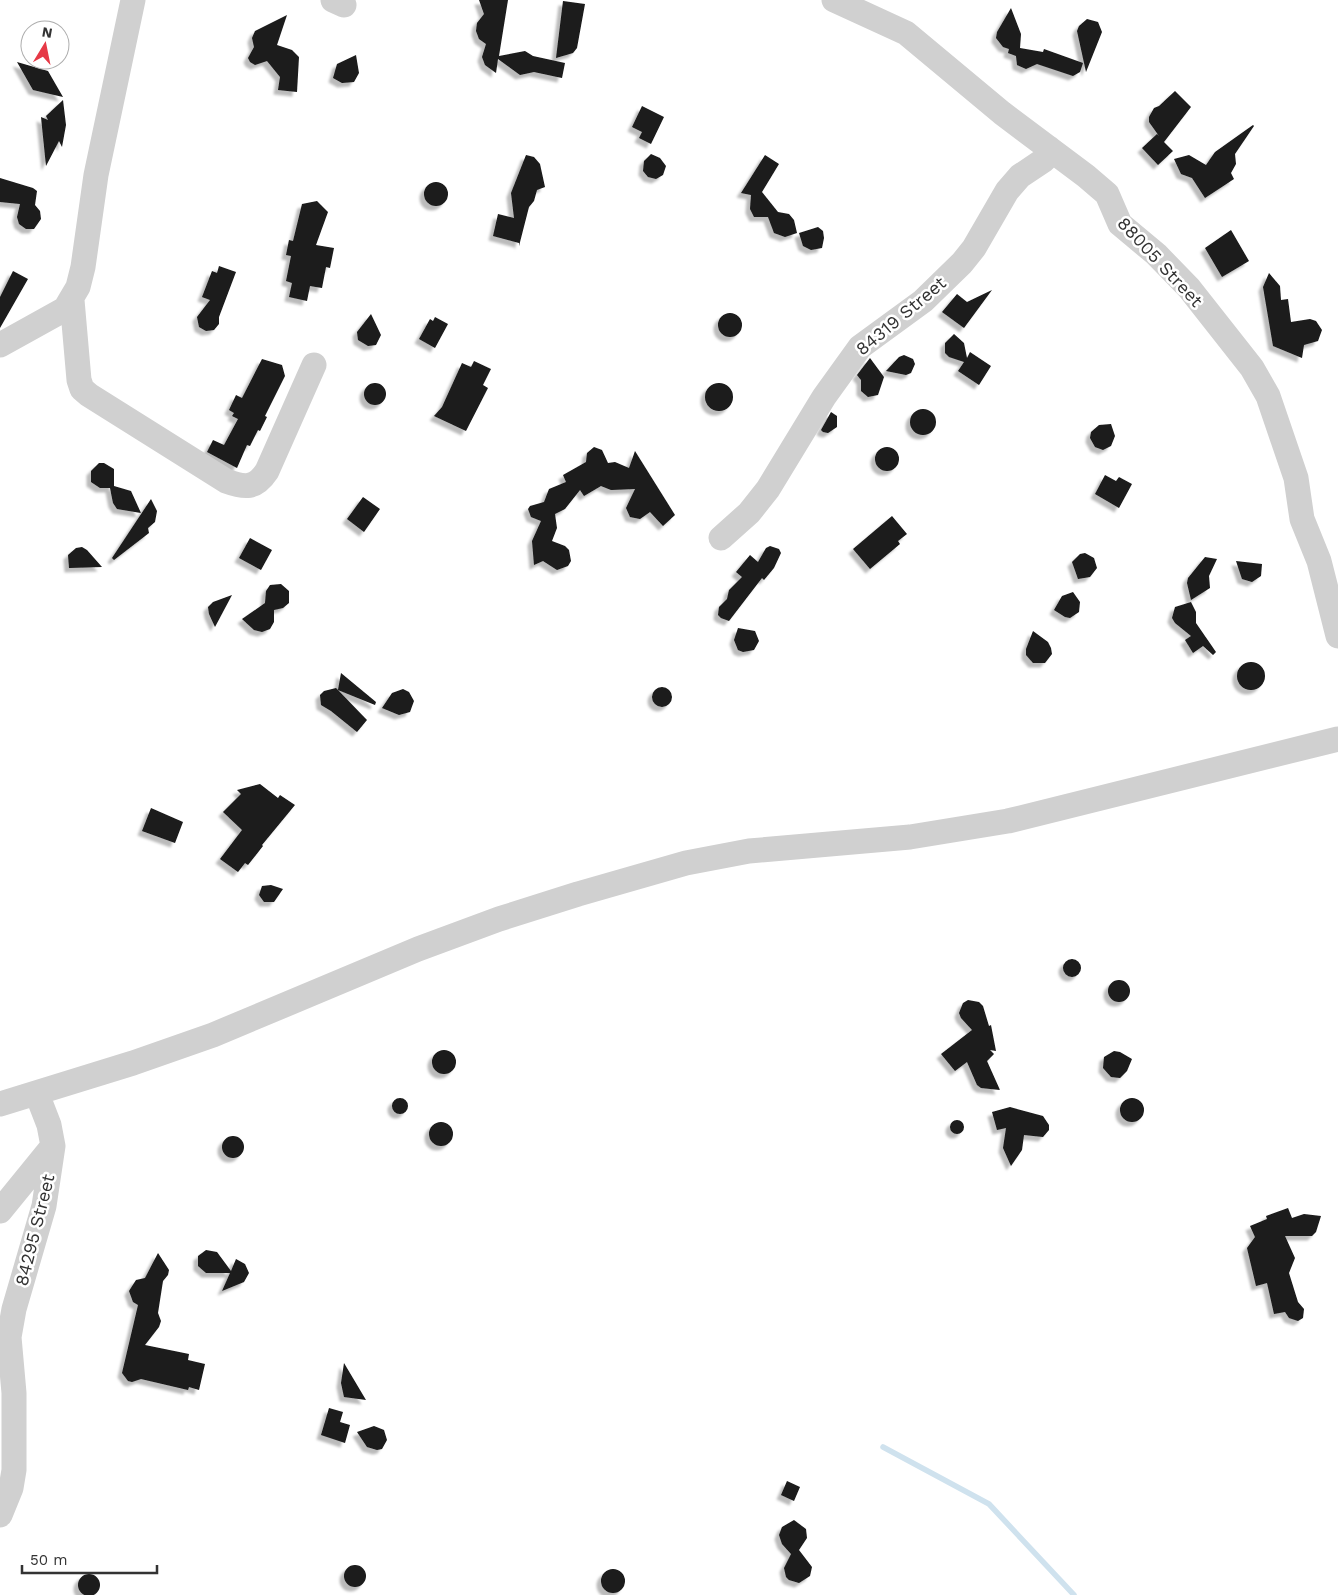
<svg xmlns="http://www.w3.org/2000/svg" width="1338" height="1595" viewBox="0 0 1338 1595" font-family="'Work Sans',sans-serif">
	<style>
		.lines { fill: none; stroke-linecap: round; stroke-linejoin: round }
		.stream { stroke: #cfe2ee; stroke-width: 5.5 }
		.building { fill: #1a1a1a; filter: url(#shadow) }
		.minor { stroke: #d0d0d0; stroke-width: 25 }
		.labels { text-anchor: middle; stroke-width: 5; stroke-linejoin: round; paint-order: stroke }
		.street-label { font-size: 18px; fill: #333; stroke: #fff }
	</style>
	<defs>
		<filter id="shadow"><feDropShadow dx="-4.5" dy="4.5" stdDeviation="1" flood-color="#0004"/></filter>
	</defs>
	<rect width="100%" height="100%" fill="#fff"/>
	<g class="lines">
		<path class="stream" d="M 883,1447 L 989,1504 L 1074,1595"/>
	</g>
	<path class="building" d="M 479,0 L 508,0 L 499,56 L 525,51 L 533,56 L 565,63 L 562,78 L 534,72 L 520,75 L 498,59 L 496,73 L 485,65 L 482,57 L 486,44 L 479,39 L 476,31 L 477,23 L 484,14 Z
		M 563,1 L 585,4 L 577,48 L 573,53 L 556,58 Z
		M 1011,8 L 1021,34 L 1020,48 L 1043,52 L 1044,49 L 1083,63 L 1080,72 L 1073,76 L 1037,64 L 1026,69 L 1017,65 L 1016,56 L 1008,53 L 1009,49 L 1003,47 L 996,38 L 997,32 Z
		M 287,15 L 277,45 L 292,50 L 299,57 L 297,92 L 278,90 L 280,77 L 267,61 L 255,65 L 250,62 L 248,58 L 254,47 L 252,38 L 255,31 Z
		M 1087,19 L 1098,22 L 1102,32 L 1086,72 L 1077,31 L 1079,26 Z
		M 356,55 L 359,73 L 354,82 L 342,83 L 333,78 L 337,64 Z
		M 17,62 L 48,71 L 63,97 L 33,90 Z
		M 1175,91 L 1191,107 L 1164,142 L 1173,151 L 1158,165 L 1142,148 L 1157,134 L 1159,136 L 1149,122 L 1149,117 L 1154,108 L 1159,106 Z
		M 63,100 L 66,125 L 62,147 L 59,141 L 46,166 L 41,117 L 48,120 L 46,116 Z
		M 642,106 L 664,117 L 651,144 L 639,138 L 642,132 L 632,127 Z
		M 1253,125 L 1254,126 L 1235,154 L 1236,164 L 1231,173 L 1234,179 L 1205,198 L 1192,178 L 1181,174 L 1174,159 L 1189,155 L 1206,165 L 1215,152 Z
		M 651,154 L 660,158 L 666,166 L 663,175 L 656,179 L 648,177 L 643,171 L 644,161 Z
		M 526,155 L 534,157 L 540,164 L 545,187 L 537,190 L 534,201 L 529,207 L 519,246 L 519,243 L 493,236 L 498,214 L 514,218 L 511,193 Z
		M 765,155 L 779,164 L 762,192 L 778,212 L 789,214 L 794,220 L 797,233 L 785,237 L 774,233 L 768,217 L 754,217 L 750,209 L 751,195 L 741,193 Z
		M 0,178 L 33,188 L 37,191 L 35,205 L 40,211 L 41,219 L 34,229 L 26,229 L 19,224 L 17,217 L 20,204 L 0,202 Z
		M424 194a12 12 0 1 1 24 0a12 12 0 1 1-24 0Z
		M 317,201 L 328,212 L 316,245 L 334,248 L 330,268 L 326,267 L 322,288 L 310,286 L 307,301 L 289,297 L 292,283 L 286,281 L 291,256 L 286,255 L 289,240 L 293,241 L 302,204 Z
		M 818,227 L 823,231 L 824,238 L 822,248 L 811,250 L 803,246 L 799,233 Z
		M 1231,230 L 1249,261 L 1222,277 L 1205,248 Z
		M 219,266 L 236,272 L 219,317 L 219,324 L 214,330 L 206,331 L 199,327 L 197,317 L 210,300 L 202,297 L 212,271 L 217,273 Z
		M 13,271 L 28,279 L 0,328 L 0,297 Z
		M 1269,273 L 1280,286 L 1281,300 L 1288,299 L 1291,322 L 1310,319 L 1316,321 L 1322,330 L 1318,341 L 1304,345 L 1302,358 L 1273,346 L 1263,287 Z
		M 992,290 L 964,328 L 942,312 L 957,294 L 967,302 Z
		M718 325a12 12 0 1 1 24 0a12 12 0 1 1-24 0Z
		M 371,314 L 381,335 L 376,345 L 368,346 L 358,340 L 357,332 Z
		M 435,317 L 448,324 L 435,348 L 419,339 L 430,319 L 433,321 Z
		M 954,334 L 964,343 L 967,358 L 970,352 L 991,366 L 979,385 L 958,371 L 964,362 L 949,357 L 945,353 L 945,343 Z
		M 904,355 L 913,359 L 915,364 L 911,373 L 906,375 L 886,371 L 899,357 Z
		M 870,358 L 884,377 L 878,395 L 868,397 L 861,391 L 861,380 L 857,375 Z
		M 262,359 L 282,365 L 285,376 L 265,416 L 267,417 L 260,431 L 258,430 L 250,446 L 247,445 L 237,468 L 207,452 L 213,440 L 224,445 L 238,419 L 232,416 L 234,413 L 229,410 L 236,395 L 242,398 Z
		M 474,361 L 491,369 L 483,385 L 488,388 L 466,431 L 434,416 L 442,407 L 462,363 L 471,367 Z
		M364 394a11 11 0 1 1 22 0a11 11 0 1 1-22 0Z
		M705 397a14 14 0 1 1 28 0a14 14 0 1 1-28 0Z
		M910 422a13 13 0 1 1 26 0a13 13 0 1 1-26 0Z
		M 831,412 L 837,416 L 837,427 L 828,433 L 823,432 L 821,430 Z
		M 1111,424 L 1115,436 L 1111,446 L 1103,450 L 1095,447 L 1090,438 L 1091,432 L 1099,425 Z
		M 594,447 L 602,450 L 608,463 L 615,462 L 629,468 L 635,451 L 675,515 L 663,526 L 650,512 L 640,519 L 630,517 L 626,508 L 635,489 L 611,490 L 601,486 L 584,496 L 580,490 L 565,509 L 555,514 L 557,528 L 552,541 L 565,546 L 569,550 L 571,561 L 568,566 L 557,570 L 543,561 L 534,565 L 532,541 L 541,521 L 531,517 L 528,509 L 530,506 L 544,502 L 549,489 L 566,482 L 563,475 L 586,462 L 587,453 Z
		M875 459a12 12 0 1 1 24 0a12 12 0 1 1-24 0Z
		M 99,463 L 104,463 L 114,469 L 114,486 L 131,491 L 141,513 L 117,509 L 113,503 L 110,488 L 100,488 L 91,482 L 91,471 Z
		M 1105,475 L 1116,481 L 1119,477 L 1132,484 L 1119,508 L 1095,494 Z
		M 363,497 L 380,509 L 364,532 L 347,519 Z
		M 151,499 L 157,511 L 155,522 L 148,528 L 149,533 L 114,560 L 112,558 Z
		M 892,516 L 907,534 L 898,541 L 900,544 L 870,569 L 853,549 Z
		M 250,538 L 272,550 L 261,570 L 239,558 Z
		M 770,546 L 779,549 L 781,553 L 774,568 L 764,580 L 762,578 L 729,621 L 721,618 L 718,615 L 719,607 L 727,599 L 729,590 L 742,577 L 736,572 L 750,555 L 758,562 L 766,548 Z
		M 82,547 L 87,550 L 102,567 L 69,568 L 68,555 L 76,548 Z
		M 1085,553 L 1094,558 L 1097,568 L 1090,577 L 1078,579 L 1072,562 L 1080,554 Z
		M 1205,557 L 1217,559 L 1209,576 L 1210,588 L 1191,600 L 1187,583 L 1188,578 Z
		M 1236,561 L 1262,564 L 1261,576 L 1252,582 L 1242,579 Z
		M 281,584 L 289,591 L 289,603 L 283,608 L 274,610 L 274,622 L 270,629 L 262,632 L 254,630 L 242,619 L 265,603 L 266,591 L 270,585 Z
		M 1073,592 L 1080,602 L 1079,612 L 1070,618 L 1065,617 L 1054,610 L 1062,596 Z
		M 232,595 L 215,627 L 209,614 L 208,607 L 213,602 Z
		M 1191,602 L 1196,612 L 1196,623 L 1216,652 L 1213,655 L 1203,646 L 1193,653 L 1185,640 L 1191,636 L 1175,623 L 1172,618 L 1175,607 Z
		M 738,628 L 755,631 L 759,641 L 754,650 L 743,652 L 738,650 L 734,640 Z
		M 1033,631 L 1048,642 L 1051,648 L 1052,654 L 1045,663 L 1033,663 L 1026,655 L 1026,649 Z
		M1237 676a14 14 0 1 1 28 0a14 14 0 1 1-28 0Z
		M 341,673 L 376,702 L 375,705 L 338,690 Z
		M652 697a10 10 0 1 1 20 0a10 10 0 1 1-20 0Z
		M 336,688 L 367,720 L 357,732 L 331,711 L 321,705 L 320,695 L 324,691 Z
		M 403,689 L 409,692 L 414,701 L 410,712 L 399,715 L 382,708 L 392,693 Z
		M 260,784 L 278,798 L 280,795 L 295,805 L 262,845 L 263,846 L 248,865 L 245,863 L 238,872 L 220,859 L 242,830 L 223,812 L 241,794 L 237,790 Z
		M 151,808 L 183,822 L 175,843 L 142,831 Z
		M 271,885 L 283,889 L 274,902 L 264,902 L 259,895 L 262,886 Z
		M1063 968a9 9 0 1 1 18 0a9 9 0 1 1-18 0Z
		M1108 991a11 11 0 1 1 22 0a11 11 0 1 1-22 0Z
		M 968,1000 L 979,1002 L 983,1006 L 989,1026 L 991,1025 L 996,1051 L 990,1050 L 994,1054 L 987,1061 L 1000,1090 L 981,1088 L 977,1085 L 967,1062 L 955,1071 L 941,1054 L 972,1030 L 961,1018 L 959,1013 L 963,1003 Z
		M432 1062a12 12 0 1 1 24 0a12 12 0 1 1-24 0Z
		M 1114,1051 L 1120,1052 L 1132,1059 L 1127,1071 L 1120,1078 L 1111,1077 L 1103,1068 L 1104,1057 Z
		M1120 1110a12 12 0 1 1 24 0a12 12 0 1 1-24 0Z
		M392 1106a8 8 0 1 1 16 0a8 8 0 1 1-16 0Z
		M 1010,1107 L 1043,1116 L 1049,1125 L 1049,1130 L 1043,1137 L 1024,1135 L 1022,1150 L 1011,1166 L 1003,1148 L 1006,1128 L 997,1130 L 992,1112 Z
		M950 1127a7 7 0 1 1 14 0a7 7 0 1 1-14 0Z
		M429 1134a12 12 0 1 1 24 0a12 12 0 1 1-24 0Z
		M222 1147a11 11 0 1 1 22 0a11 11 0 1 1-22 0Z
		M 1288,1208 L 1292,1218 L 1304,1214 L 1321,1216 L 1316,1232 L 1312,1236 L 1285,1236 L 1295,1258 L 1289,1273 L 1298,1302 L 1304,1309 L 1303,1318 L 1298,1321 L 1289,1318 L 1285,1312 L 1274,1314 L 1267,1283 L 1256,1286 L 1247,1248 L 1255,1237 L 1250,1226 L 1267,1219 L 1266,1216 Z
		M 206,1250 L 217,1252 L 231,1271 L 236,1259 L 245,1264 L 249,1273 L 244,1282 L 222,1291 L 230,1273 L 206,1273 L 198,1266 L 198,1256 Z
		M 158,1253 L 169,1270 L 168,1275 L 163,1281 L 158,1313 L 161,1321 L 159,1327 L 145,1345 L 189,1354 L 188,1360 L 205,1364 L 199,1390 L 189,1387 L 188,1390 L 141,1379 L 132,1382 L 128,1381 L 122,1373 L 138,1305 L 133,1302 L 129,1291 L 136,1280 L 145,1278 Z
		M 344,1363 L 366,1400 L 344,1397 L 341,1383 Z
		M 329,1408 L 343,1412 L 340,1422 L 350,1425 L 345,1443 L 321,1435 Z
		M 374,1426 L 384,1430 L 387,1440 L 382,1449 L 377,1450 L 367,1447 L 357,1432 Z
		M 787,1481 L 800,1487 L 794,1501 L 781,1495 Z
		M 794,1520 L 806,1529 L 807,1538 L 799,1550 L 812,1567 L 810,1576 L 799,1583 L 789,1580 L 786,1577 L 784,1568 L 791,1554 L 782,1544 L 779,1535 L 782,1527 Z
		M344 1576a11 11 0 1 1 22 0a11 11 0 1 1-22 0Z
		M601 1581a12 12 0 1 1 24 0a12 12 0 1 1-24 0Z
		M78 1585a11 11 0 1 1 22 0a11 11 0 1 1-22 0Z"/>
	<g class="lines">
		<path class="minor" d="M 333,0 L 344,5
			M 834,0 L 906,33 L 1002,113 L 1086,176 L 1107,194 L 1120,224 L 1156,254 L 1189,288 L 1252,368 L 1268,396 L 1296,478 L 1302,519 L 1319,561 L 1338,636
			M 72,300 L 79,380 L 82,389 L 89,395 L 226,481 C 245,488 255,489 267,471 L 314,365
			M 0,345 L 65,309 L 78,287 L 83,267 L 96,175 L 133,0
			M 721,538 L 749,513 L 768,489 L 824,397 L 860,347 L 923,301 L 962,263 L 974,248 L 1007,191 L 1020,176 L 1044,160 L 1049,148
			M 0,1104 L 133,1063 L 213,1035 L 418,949 L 499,919 L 578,894 L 686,863 L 749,851 L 910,837 L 1008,821 L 1338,739
			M 0,1211 L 53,1146
			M 0,1515 L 11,1488 L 14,1470 L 14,1393 L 9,1337 L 14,1309 L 44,1206 L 53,1146 L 49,1125 L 37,1094"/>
	</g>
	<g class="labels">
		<g class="street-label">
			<text transform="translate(1160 262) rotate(47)" y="6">88005 Street</text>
			<text transform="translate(901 316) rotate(-40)" y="6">84319 Street</text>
			<text transform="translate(35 1230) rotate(-76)" y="6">84295 Street</text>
		</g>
	</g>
	<g transform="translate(45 45) rotate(10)"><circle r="24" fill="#ffffff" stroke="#adadad"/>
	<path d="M0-4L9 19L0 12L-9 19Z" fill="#e63946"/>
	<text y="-8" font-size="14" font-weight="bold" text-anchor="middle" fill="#333333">N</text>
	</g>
	<path d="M22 1565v8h135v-8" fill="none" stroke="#333333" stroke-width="2.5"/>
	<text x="30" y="1565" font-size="15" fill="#333333" stroke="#ffffff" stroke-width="4" paint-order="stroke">50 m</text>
</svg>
